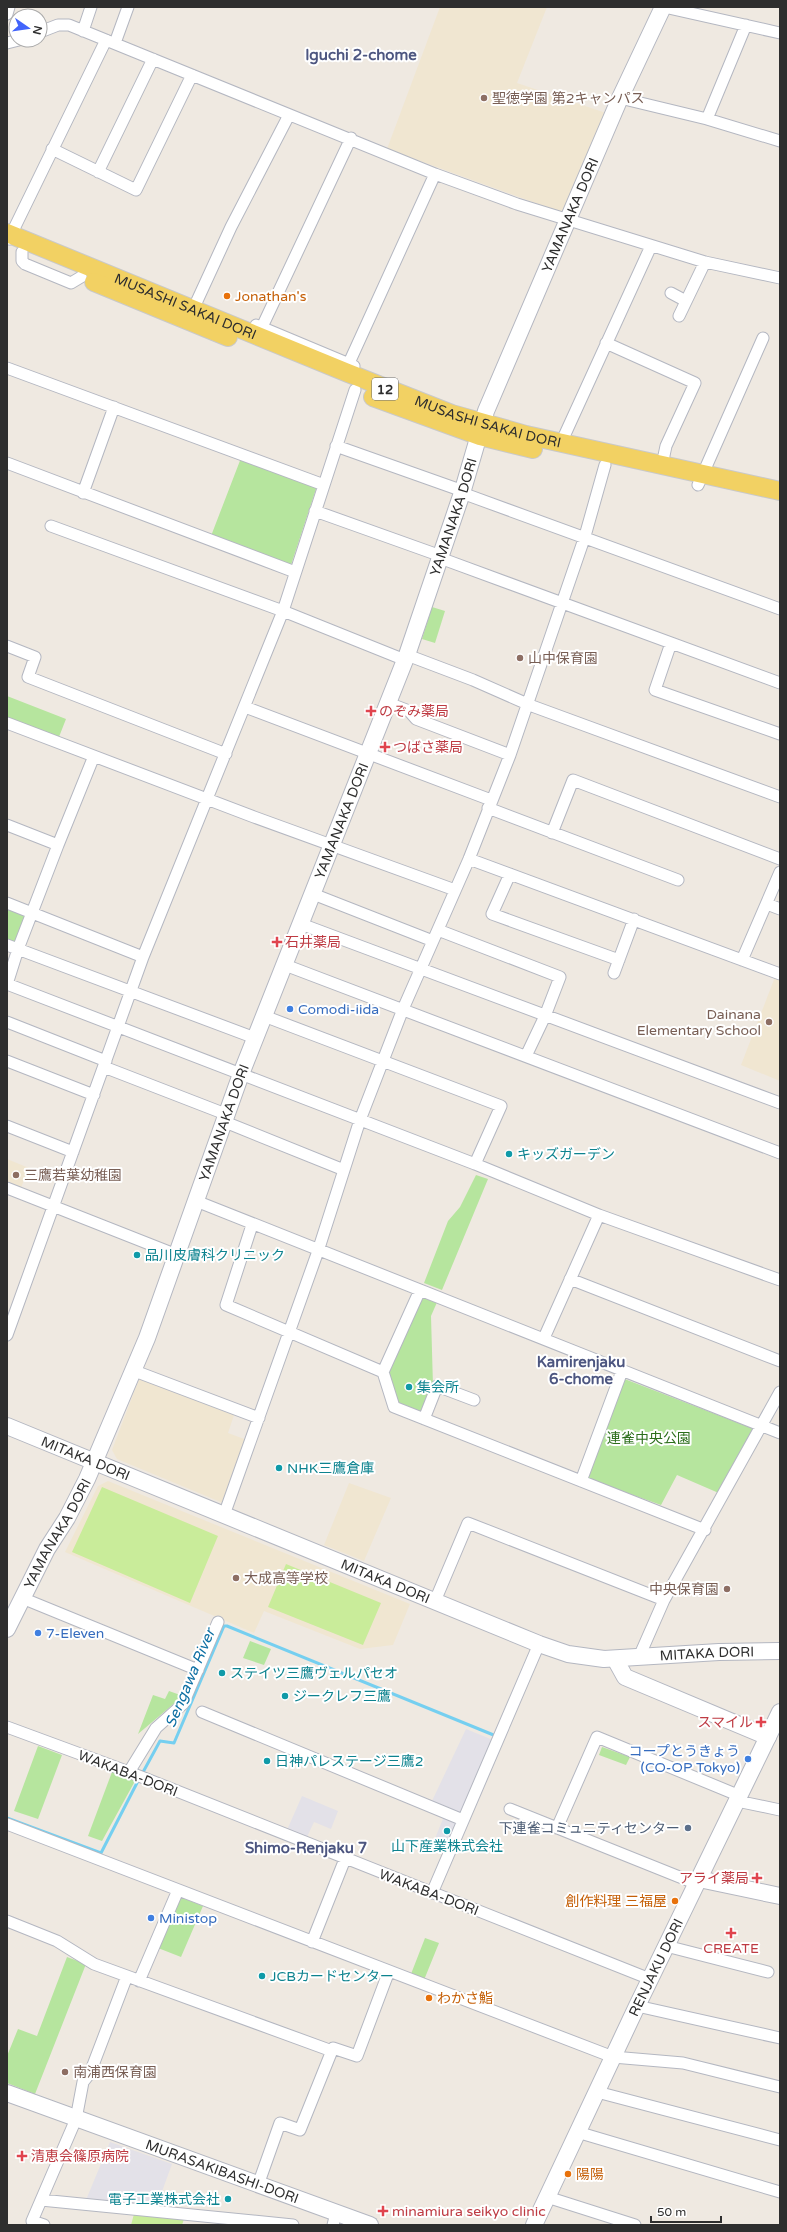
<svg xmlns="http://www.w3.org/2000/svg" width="787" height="2232" viewBox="0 0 787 2232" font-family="'Varela Round','Noto Sans JP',sans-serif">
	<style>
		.industrial { fill: #e3e1e8 }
		.education { fill: #f0e6d1 }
		.green { fill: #b6e59e }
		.pitch { fill: #c9ec9a }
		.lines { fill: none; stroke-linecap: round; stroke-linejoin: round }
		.stream { stroke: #75cff0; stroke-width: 3 }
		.street-casing { stroke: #b4b7c1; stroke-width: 13 }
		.secondary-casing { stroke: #b4b7c1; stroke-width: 18 }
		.primary-casing { stroke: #c9c9c9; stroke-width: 20 }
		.street { stroke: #fff; stroke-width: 11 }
		.secondary { stroke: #fff; stroke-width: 16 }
		.primary { stroke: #f2d163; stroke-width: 18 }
		.education-dot { fill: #8d6e63; stroke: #fff; stroke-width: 1.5 }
		.food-dot { fill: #e8710a; stroke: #fff; stroke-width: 1.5 }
		.health-dot { fill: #e0444e; stroke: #fff; stroke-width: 1.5 }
		.shop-dot { fill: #3f7fe0; stroke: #fff; stroke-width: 1.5 }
		.culture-dot { fill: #0f9aa8; stroke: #fff; stroke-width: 1.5 }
		.service-dot { fill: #5c6f8a; stroke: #fff; stroke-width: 1.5 }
		.labels { text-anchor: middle; stroke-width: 4; stroke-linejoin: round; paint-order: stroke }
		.shield { fill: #fff; stroke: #6d6d6d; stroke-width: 1 }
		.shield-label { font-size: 13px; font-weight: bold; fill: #2e2e2e }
		.education-label { font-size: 14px; fill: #785e54; stroke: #fff; text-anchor: start }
		.street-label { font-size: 14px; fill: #2e2e2e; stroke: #fff }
		.food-label { font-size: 14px; fill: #c56008; stroke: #fff; text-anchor: start }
		.health-label { font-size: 14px; fill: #be3a42; stroke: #fff; text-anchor: start }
		.shop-label { font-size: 14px; fill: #366cbe; stroke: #fff; text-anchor: start }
		.culture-label { font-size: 14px; fill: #0d838f; stroke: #fff; text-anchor: start }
		.park-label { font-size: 14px; fill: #2c6e1b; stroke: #fff }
		.service-label { font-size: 14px; fill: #4e5e75; stroke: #fff; text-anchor: end }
		.neighbourhood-label { font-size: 15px; font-weight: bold; fill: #4d5680; stroke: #fff }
		.water-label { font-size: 15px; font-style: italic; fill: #0d6fa3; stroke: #fff }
	</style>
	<rect width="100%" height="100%" fill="#efe9e1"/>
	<path class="industrial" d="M 466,1729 L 493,1740 L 450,1846 L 434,1841 L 447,1809 L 432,1801 Z
		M 302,1796 L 338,1811 L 331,1829 L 314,1822 L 306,1839 L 287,1830 Z
		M 110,2142 L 172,2164 L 156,2208 L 86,2200 Z"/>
	<path class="education" d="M 440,7 L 547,7 L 517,83 L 606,113 L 563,213 L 387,149 Z
		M 775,977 L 780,979 L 780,1081 L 741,1065 Z
		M 7,1159 L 29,1168 L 20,1190 L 7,1185 Z
		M 139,1379 L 234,1415 L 228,1433 L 247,1440 L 223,1503 L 117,1459 L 112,1450 Z
		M 108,1481 L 410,1604 L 393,1645 L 360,1649 L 264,1611 L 254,1633 L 65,1552 L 98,1486 Z
		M 349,1483 L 391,1498 L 364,1561 L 324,1545 Z"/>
	<path class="green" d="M 241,458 L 317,486 L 291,565 L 211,536 Z
		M 432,607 L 445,611 L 435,643 L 422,639 Z
		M 7,696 L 66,719 L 57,742 L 7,723 Z
		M 7,906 L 28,914 L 16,944 L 7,941 Z
		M 476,1175 L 488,1179 L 442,1290 L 424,1283 L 448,1221 L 460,1207 Z
		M 421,1294 L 438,1300 L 431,1316 L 433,1386 L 422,1414 L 398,1404 L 386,1374 Z
		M 622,1378 L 754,1429 L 721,1494 L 677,1475 L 661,1505 L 585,1478 Z
		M 250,1641 L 271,1649 L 264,1665 L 243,1658 Z
		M 169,1691 L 183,1696 L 138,1734 L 153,1695 L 165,1699 Z
		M 38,1746 L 62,1755 L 38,1819 L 14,1811 Z
		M 602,1747 L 630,1757 L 626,1765 L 599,1755 Z
		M 112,1772 L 135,1781 L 102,1841 L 88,1836 Z
		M 180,1897 L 203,1906 L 181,1957 L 158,1948 Z
		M 425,1938 L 439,1943 L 424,1980 L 411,1974 Z
		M 67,1957 L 86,1964 L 35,2094 L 7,2083 L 7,2056 L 18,2029 L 37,2036 Z"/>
	<path class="pitch" d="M 102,1487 L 218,1536 L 190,1603 L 72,1552 Z
		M 286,1564 L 381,1603 L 363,1645 L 268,1607 Z
		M 134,2214 L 184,2219 L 182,2225 L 131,2225 Z"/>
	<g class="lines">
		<path class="stream" d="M 142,1774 L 160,1741 L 174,1743 L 224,1626 L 227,1626 L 496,1736
			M 7,1818 L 101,1853 L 139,1779"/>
		<g class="street-casing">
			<path id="street" d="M 664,7 L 780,33
				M 7,14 L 9,7
				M 83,31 L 91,7
				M 40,32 L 58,25 L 69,25 L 435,174 L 517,204 L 705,262 L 780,278
				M 7,43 L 19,40
				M 115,43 L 128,7
				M 620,98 L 707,119 L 780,141
				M 707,119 L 746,25
				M 52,149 L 136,190 L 192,75
				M 98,172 L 153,59
				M 9,239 L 106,40
				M 22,252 L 22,261 L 25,264 L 71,283 L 81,277
				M 671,293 L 686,301
				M 191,314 L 231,227 L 289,115
				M 679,316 L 705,262
				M 256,325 L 354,366
				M 262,327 L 351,138
				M 606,343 L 695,383 L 666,446 L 662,465
				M 349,363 L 435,174
				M 7,368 L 324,485
				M 561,443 L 651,246
				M 336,446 L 463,491
				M 7,463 L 295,572
				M 698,485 L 763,338
				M 83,493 L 114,407
				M 462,493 L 780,609
				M 315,511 L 441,556
				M 51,526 L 283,611 L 405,660
				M 440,558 L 780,683
				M 671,643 L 655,690 L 780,734
				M 7,646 L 35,657 L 28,677 L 226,754
				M 407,655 L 473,680 L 532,706 L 780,797
				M 388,703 L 409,711 L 416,719 L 510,755
				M 245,707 L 491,800
				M 7,723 L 254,817 L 455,890
				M 488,808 L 678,880
				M 7,825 L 58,845 L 94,756
				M 552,833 L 573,780 L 780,859
				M 469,859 L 780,974
				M 510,874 L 492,914 L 619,960
				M 313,894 L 433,941
				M 7,903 L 143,957
				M 767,904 L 780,909
				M 301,924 L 780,1103
				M 438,930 L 560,977 L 545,1016 L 526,1056
				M 7,945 L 255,1038
				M 742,960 L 780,872
				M 285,965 L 780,1153
				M 614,973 L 634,919
				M 7,984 L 475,1164 L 599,1215 L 780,1280
				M 7,984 L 18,949 L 58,845
				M 264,1016 L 501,1106 L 475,1164
				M 7,1022 L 106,1061
				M 7,1061 L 94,1095
				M 104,1067 L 228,1115
				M 225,1122 L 344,1170
				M 7,1126 L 73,1152
				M 7,1188 L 177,1255
				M 196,1201 L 780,1433
				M 252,1225 L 226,1305 L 383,1372
				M 570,1279 L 780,1361
				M 420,1290 L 383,1372 L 394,1407 L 705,1530
				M 7,1335 L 143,957 L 283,611 L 355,390
				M 544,1338 L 599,1215
				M 132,1370 L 259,1418
				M 424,1419 L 437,1386 L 474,1400
				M 581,1481 L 622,1371
				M 224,1515 L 318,1251 L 360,1120 L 403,1009 L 469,859 L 510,755 L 585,536 L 605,465
				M 22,1598 L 198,1670
				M 435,1601 L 468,1523 L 664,1600
				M 639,1657 L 664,1600 L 780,1392
				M 202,1712 L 463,1820
				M 7,1727 L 129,1772 L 650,1979
				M 129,1772 L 156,1728 L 183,1704 L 218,1622
				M 737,1801 L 780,1810
				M 510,1809 L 697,1884
				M 7,1824 L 613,2057 L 683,2063 L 780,2087
				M 557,1828 L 597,1737 L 740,1796
				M 432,1893 L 539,1644
				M 7,1921 L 57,1941 L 94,1964 L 332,2051
				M 312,1942 L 345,1859
				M 666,1946 L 768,1972
				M 139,1981 L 178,1890
				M 637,2006 L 780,2038
				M 597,2092 L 780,2140
				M 577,2132 L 780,2192
				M 258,2185 L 280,2123 L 300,2130 L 333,2048 L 357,2056 L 389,1971
				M 547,2197 L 635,2225
				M 41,2200 L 293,2225
				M 44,2225 L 32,2221 L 76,2119 L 83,2082 L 90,2073 L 127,1976
				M 333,2225 L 336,2213"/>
		</g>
		<g class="secondary-casing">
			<g id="secondary">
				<path id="s1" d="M 7,1426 L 539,1644 L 568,1654 L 604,1659 L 719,1652 L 780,1651"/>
				<path id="s2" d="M 7,1629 L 47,1549 L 67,1518 L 87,1479 L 147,1338 L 241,1074 L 407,655 L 462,493 L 486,411 L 620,98 L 663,7"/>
				<path d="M 615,1659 L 625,1677 L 768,1737"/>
				<path d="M 699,1879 L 780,1896"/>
				<path id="s3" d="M 7,2093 L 370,2225"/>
				<path id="s4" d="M 534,2225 L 637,2006 L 780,1712"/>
			</g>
		</g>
		<g class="primary-casing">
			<g id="primary">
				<path id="s5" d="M 7,233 L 348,373 L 452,414 L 526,435 L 780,491"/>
				<path d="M 94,282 L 228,337"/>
				<path d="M 373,397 L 480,436 L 533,449"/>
			</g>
		</g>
		<use href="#street" class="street"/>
		<use href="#secondary" class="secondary"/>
		<use href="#primary" class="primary"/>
	</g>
	<g class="education-dot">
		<circle cx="484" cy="98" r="4"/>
		<circle cx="520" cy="658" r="4"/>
		<circle cx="769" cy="1022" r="4"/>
		<circle cx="16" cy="1175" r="4"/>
		<circle cx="236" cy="1578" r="4"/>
		<circle cx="727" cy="1589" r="4"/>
		<circle cx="65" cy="2072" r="4"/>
	</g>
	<g class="food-dot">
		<circle cx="227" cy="296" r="4"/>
		<circle cx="675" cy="1901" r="4"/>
		<circle cx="429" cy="1998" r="4"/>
		<circle cx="568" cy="2174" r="4"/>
	</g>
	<g class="health-dot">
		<path d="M369 705h4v4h4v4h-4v4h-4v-4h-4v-4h4z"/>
		<path d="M383 741h4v4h4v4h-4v4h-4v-4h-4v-4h4z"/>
		<path d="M275 936h4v4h4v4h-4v4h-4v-4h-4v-4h4z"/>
		<path d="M759 1716h4v4h4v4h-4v4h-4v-4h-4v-4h4z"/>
		<path d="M755 1872h4v4h4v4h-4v4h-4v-4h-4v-4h4z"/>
		<path d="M729 1927h4v4h4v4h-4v4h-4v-4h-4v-4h4z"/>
		<path d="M20 2150h4v4h4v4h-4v4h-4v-4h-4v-4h4z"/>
		<path d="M381 2205h4v4h4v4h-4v4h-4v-4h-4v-4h4z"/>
	</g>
	<g class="shop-dot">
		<circle cx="290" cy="1009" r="4"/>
		<circle cx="38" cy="1633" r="4"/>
		<circle cx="748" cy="1759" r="4"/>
		<circle cx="151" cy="1918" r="4"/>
	</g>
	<g class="culture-dot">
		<circle cx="509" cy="1154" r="4"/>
		<circle cx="137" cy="1255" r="4"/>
		<circle cx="409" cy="1387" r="4"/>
		<circle cx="279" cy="1468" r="4"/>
		<circle cx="222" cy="1673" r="4"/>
		<circle cx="285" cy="1696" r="4"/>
		<circle cx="267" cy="1761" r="4"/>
		<circle cx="447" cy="1831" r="4"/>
		<circle cx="262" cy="1976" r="4"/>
		<circle cx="228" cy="2199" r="4"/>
	</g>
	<circle class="service-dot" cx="688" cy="1828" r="4"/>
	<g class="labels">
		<rect class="shield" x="372" y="378" width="26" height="22" rx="3"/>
		<g class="shield-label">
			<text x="385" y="394">12</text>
		</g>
		<g class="education-label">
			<text x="492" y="103">聖徳学園 第2キャンパス</text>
			<text x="528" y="663">山中保育園</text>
			<text x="761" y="1019" text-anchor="end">Dainana<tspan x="761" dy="16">Elementary School</tspan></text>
			<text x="24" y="1180">三鷹若葉幼稚園</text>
			<text x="244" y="1583">大成高等学校</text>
			<text x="719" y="1594" text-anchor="end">中央保育園</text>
			<text x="73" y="2077">南浦西保育園</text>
		</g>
		<g class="street-label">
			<text dy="5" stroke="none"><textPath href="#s2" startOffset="1524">YAMANAKA DORI</textPath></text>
			<text dy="5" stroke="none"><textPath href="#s5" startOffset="193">MUSASHI SAKAI DORI</textPath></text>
			<text dy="5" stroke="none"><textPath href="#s5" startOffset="517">MUSASHI SAKAI DORI</textPath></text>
			<text dy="5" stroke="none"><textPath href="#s2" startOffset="1200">YAMANAKA DORI</textPath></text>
			<text dy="5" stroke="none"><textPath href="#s2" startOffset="876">YAMANAKA DORI</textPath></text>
			<text dy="5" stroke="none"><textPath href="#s2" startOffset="552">YAMANAKA DORI</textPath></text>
			<text dy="5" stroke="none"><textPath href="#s1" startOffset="85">MITAKA DORI</textPath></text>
			<text dy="5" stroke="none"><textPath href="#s2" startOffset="108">YAMANAKA DORI</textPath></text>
			<text dy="5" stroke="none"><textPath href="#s1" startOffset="409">MITAKA DORI</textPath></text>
			<text dy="5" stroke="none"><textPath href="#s1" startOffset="745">MITAKA DORI</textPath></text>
			<text transform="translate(128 1773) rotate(21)" y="5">WAKABA-DORI</text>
			<text transform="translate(429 1892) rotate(21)" y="5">WAKABA-DORI</text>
			<text dy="5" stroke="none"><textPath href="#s4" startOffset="285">RENJAKU DORI</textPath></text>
			<text dy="5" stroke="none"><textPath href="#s3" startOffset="229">MURASAKIBASHI-DORI</textPath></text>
		</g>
		<g class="food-label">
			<text x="235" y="301">Jonathan's</text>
			<text x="667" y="1906" text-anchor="end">創作料理 三福屋</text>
			<text x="437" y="2003">わかさ鮨</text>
			<text x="576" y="2179">陽陽</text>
		</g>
		<g class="health-label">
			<text x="379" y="716">のぞみ薬局</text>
			<text x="393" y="752">つばさ薬局</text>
			<text x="285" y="947">石井薬局</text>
			<text x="753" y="1727" text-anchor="end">スマイル</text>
			<text x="749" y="1883" text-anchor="end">アライ薬局</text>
			<text x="731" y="1953" text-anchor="middle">CREATE</text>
			<text x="31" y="2161">清恵会篠原病院</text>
			<text x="392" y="2216">minamiura seikyo clinic</text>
		</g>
		<g class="shop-label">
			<text x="298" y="1014">Comodi-iida</text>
			<text x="46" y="1638">7-Eleven</text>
			<text x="740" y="1756" text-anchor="end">コープとうきょう<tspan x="740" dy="16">(CO-OP Tokyo)</tspan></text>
			<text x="159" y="1923">Ministop</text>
		</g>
		<g class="culture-label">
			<text x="517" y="1159">キッズガーデン</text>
			<text x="145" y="1260">品川皮膚科クリニック</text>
			<text x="417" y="1392">集会所</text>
			<text x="287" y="1473">NHK三鷹倉庫</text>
			<text x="230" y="1678">ステイツ三鷹ヴェルパセオ</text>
			<text x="293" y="1701">ジークレフ三鷹</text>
			<text x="275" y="1766">日神パレステージ三鷹2</text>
			<text x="447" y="1851" text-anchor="middle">山下産業株式会社</text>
			<text x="270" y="1981">JCBカードセンター</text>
			<text x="220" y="2204" text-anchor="end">電子工業株式会社</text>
		</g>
		<g class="park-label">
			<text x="649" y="1443">連雀中央公園</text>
		</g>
		<g class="service-label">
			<text x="680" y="1833">下連雀コミュニティセンター</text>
		</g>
		<g class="neighbourhood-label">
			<text x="361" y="60">Iguchi 2-chome</text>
			<text x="581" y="1367">Kamirenjaku<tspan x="581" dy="17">6-chome</tspan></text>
			<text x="306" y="1853">Shimo-Renjaku 7</text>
		</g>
		<g class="water-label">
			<text transform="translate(190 1678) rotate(-67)" y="5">Sengawa River</text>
		</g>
	</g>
	<rect width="787" height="2232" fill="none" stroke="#2e2e2e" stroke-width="16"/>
	<g transform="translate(28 28) rotate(103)"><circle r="19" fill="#ffffff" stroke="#ababab"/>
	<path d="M0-3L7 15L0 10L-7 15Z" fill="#4264fb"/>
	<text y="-6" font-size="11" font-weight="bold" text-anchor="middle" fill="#2e2e2e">N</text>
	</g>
	<path d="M651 2216v6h70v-6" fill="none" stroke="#2e2e2e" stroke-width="2"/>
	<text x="657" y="2216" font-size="12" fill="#2e2e2e" stroke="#ffffff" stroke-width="3" paint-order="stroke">50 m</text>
</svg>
